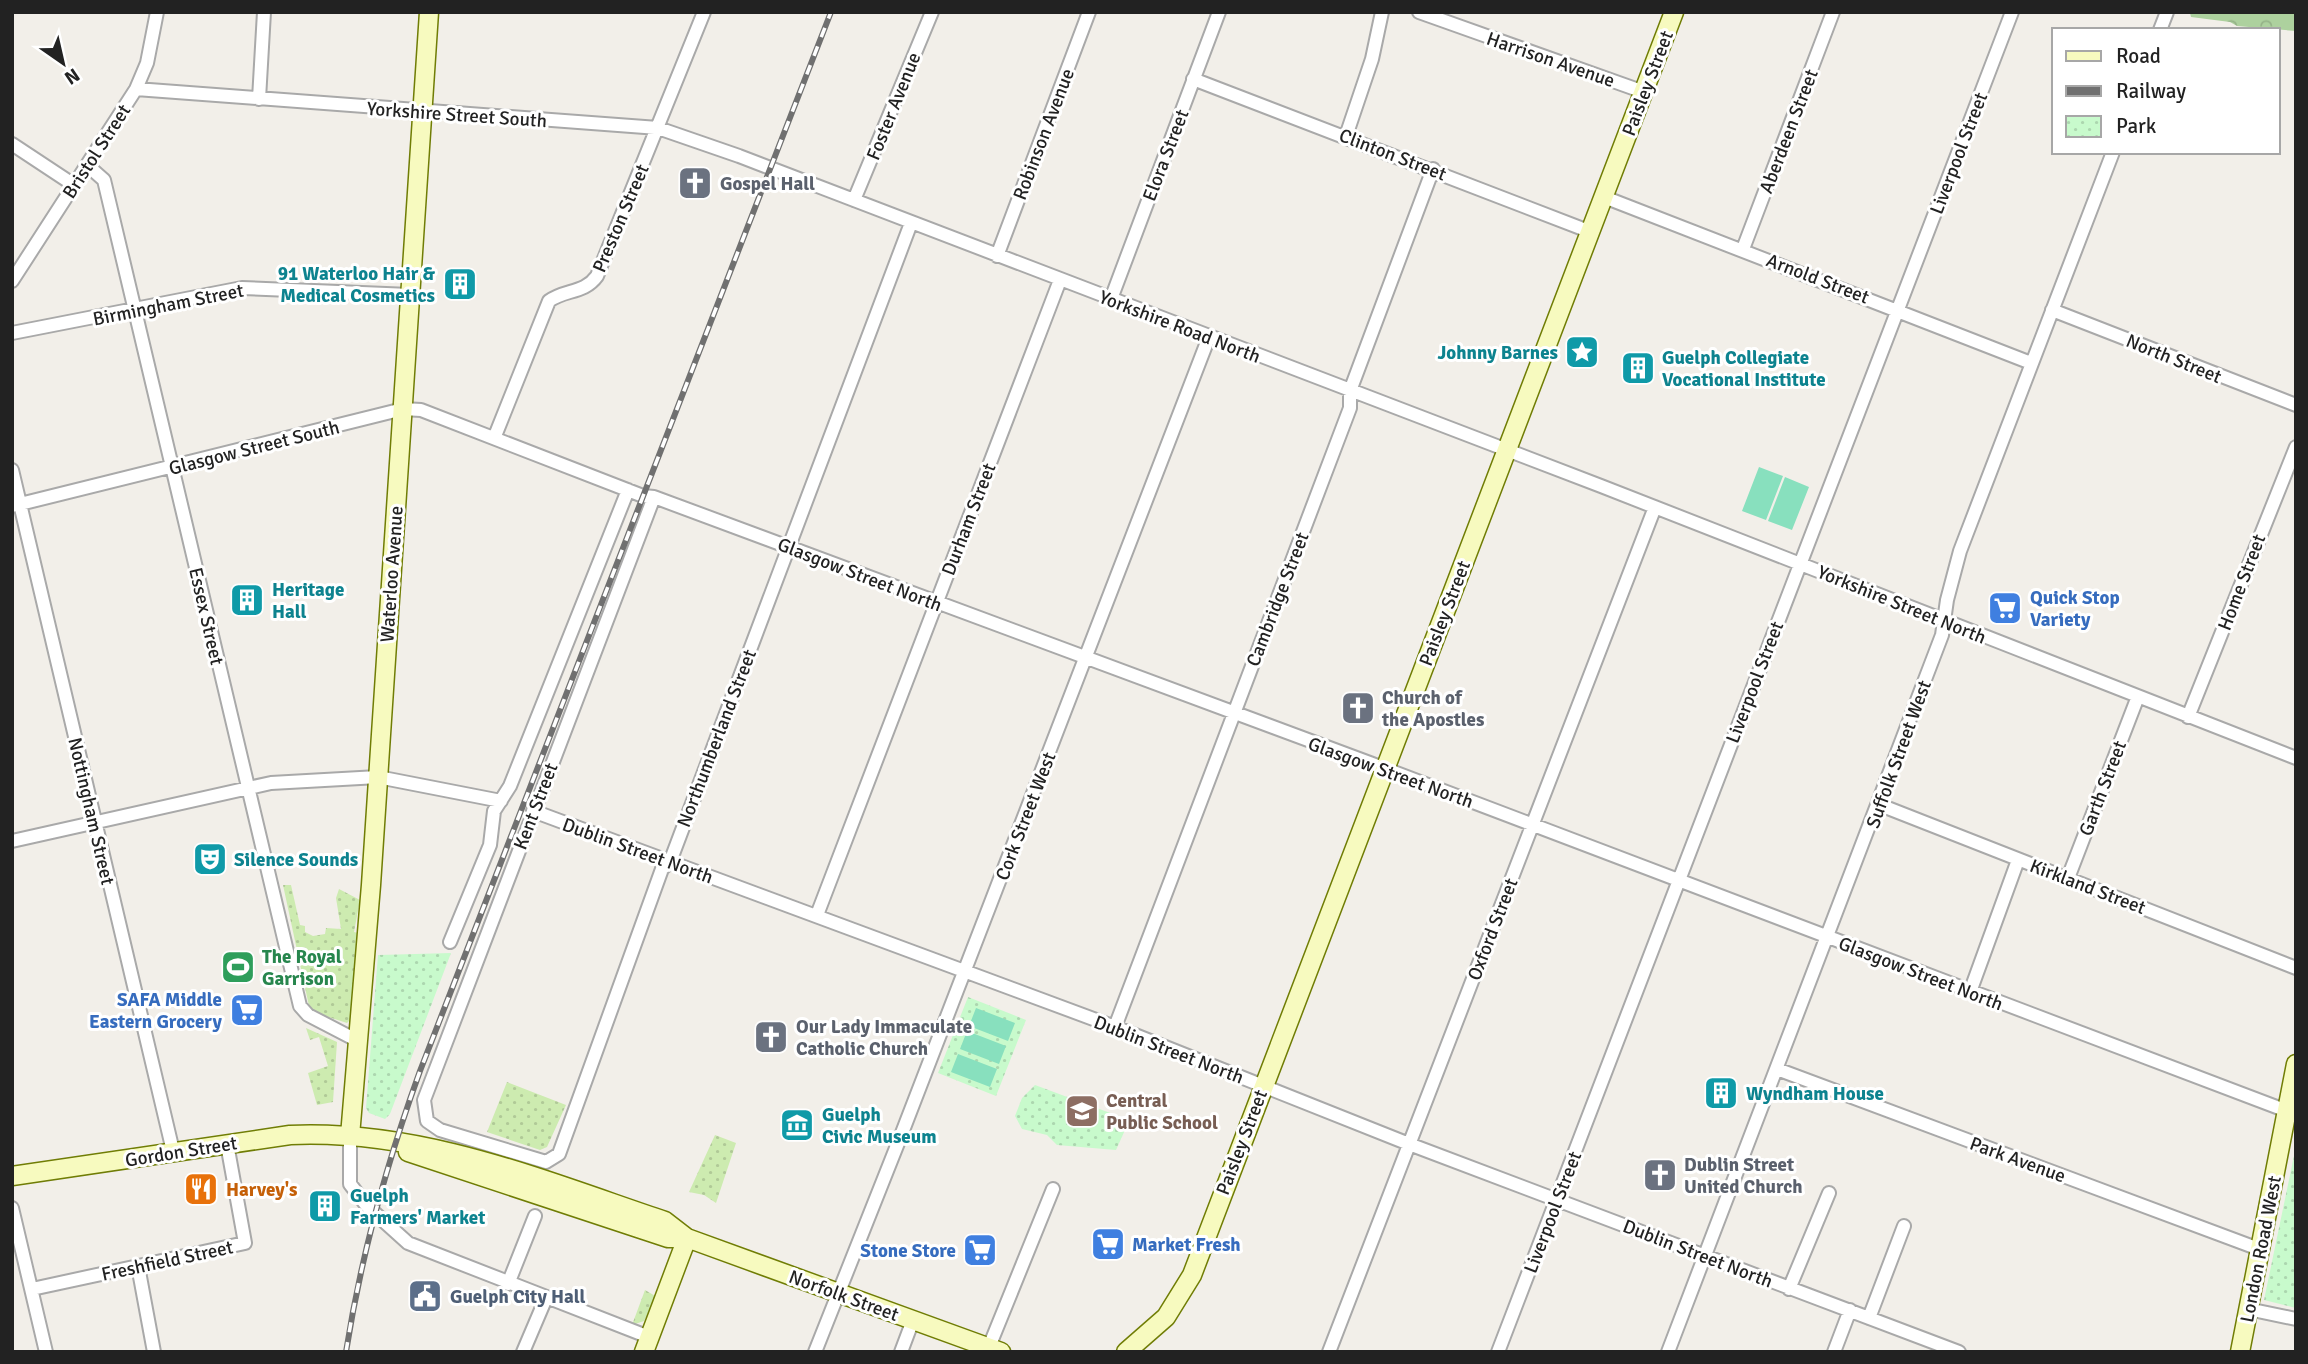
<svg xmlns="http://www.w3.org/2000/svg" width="2308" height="1364" viewBox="0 0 2308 1364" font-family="Signika,sans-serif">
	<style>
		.grass { fill: url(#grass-dots) }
		.forest { fill: url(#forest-crowns) }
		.park { fill: url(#park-dots) }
		.pitch { fill: #88e0be }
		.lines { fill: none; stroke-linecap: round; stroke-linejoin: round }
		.street-casing { stroke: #a9a9a9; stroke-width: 16 }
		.secondary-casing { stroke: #707d05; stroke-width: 21 }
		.street { stroke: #fff; stroke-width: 12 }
		.secondary { stroke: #f7fabf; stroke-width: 18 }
		.rail-casing { stroke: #707070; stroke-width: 6 }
		.rail { stroke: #fff; stroke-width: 3.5; stroke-dasharray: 10; stroke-linecap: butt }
		.labels { text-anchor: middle; stroke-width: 6; stroke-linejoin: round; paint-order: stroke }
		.street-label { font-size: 19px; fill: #222; stroke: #fff }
		.worship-label { font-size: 19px; font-weight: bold; fill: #5b616d; stroke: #fff; text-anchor: start }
		.culture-label { font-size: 19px; font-weight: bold; fill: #0d838f; stroke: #fff; text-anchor: start }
		.shop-label { font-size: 19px; font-weight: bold; fill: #366cbe; stroke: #fff; text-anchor: start }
		.leisure-label { font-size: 19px; font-weight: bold; fill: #27864d; stroke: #fff; text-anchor: start }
		.education-label { font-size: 19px; font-weight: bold; fill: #785e54; stroke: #fff; text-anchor: start }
		.food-label { font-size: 19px; font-weight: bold; fill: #c56008; stroke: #fff; text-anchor: start }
		.service-label { font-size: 19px; font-weight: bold; fill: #4e5e75; stroke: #fff; text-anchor: start }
	</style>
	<defs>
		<pattern id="grass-dots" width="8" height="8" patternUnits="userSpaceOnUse" patternTransform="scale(1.75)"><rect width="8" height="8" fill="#cdebb0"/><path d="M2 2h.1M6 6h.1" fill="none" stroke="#b0c997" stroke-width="1.8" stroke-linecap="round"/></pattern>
		<pattern id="forest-crowns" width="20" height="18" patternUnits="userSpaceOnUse" patternTransform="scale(1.75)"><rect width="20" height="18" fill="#add19e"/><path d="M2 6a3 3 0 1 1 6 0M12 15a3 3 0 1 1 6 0" fill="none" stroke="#95b388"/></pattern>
		<pattern id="park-dots" width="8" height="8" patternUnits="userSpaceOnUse" patternTransform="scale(1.75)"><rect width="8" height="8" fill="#c8facc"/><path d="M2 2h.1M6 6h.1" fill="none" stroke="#acd6af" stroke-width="1.8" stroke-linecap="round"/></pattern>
	</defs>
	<rect width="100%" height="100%" fill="#f2efe9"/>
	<path class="grass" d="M 283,885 L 291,885 L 300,925 L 305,926 L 305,932 L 313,936 L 325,934 L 326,928 L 341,929 L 336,898 L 339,889 L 360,900 L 354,932 L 358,933 L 351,1019 L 347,1023 L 316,1013 L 309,1006 Z
		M 306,1028 L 337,1042 L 333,1102 L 317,1105 L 308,1073 L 328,1066 L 319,1037 L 310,1040 Z
		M 507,1082 L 566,1105 L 547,1147 L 540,1150 L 487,1132 Z
		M 715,1135 L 736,1143 L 716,1203 L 704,1195 L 689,1192 Z
		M 645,1290 L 657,1297 L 644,1321 L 632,1325 Z"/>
	<path class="forest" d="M 2296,12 L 2296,31 L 2237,26 L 2230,22 L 2191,17 L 2190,13 Z"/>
	<path class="park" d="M 451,953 L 390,1114 L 385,1119 L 369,1113 L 366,1108 L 378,955 Z
		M 968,997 L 1026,1020 L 996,1096 L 938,1073 Z
		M 1035,1085 L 1121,1117 L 1125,1130 L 1116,1150 L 1057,1145 L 1047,1135 L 1022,1129 L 1015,1116 L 1022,1098 Z
		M 2296,1146 L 2296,1308 L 2264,1300 Z"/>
	<path class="pitch" d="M 1759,467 L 1783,476 L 1766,520 L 1742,511 Z
		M 1785,477 L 1809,487 L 1792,530 L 1768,521 Z
		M 976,1008 L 1015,1023 L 1008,1041 L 969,1026 Z
		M 967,1031 L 1006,1046 L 999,1064 L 960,1049 Z
		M 958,1054 L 997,1069 L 990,1087 L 951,1072 Z"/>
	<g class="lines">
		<g class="street-casing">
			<path id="street" d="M 1419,12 L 1644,92
				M 2160,30 L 2167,12
				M 1193,79 L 1591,232
				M 136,89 L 658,128 L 739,156 L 1601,486 L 2296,758
				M 259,99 L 264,12
				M 1346,136 L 1372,59 L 1382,12
				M 12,144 L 74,185
				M 87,165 L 104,180 L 300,1006 L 308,1015 L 360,1042
				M 1604,197 L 2031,363
				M 854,200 L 932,12
				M 1743,249 L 1833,12
				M 997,256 L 1089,12
				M 12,281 L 136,89 L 147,63 L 157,12
				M 1111,299 L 1219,12
				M 2052,310 L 2296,405
				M 12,333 L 242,288 L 410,295
				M 495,436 L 549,301 C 565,289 584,294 597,276 L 704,12
				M 12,470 L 173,1151
				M 654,497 L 424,1100 L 427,1121 L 440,1130 L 546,1162 L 559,1154 L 662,869 L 670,862 L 911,223
				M 12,506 L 403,409 L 421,410 L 643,496 L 654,497 L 1370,763 L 2287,1111
				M 2188,717 L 2296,447
				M 1880,805 L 2296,968
				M 533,811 L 1115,1027 L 1409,1144 L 1959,1352
				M 12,841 L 271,783 L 378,777 L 501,801
				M 2068,878 L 2137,699
				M 817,915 L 1060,280
				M 450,942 L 490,845 L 494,811 L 510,786 L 628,490
				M 1970,992 L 2018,860
				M 1115,1027 L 1350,408 L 1350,391 L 1433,169
				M 1777,1069 L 2259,1249
				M 350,1136 L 350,1184 L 367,1206 L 408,1243 L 649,1337
				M 12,1208 L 46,1352
				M 138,1266 L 154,1352
				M 508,1284 L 535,1216
				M 32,1289 L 245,1243 L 227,1144
				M 1789,1289 L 1829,1193
				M 2248,1309 L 2296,1319
				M 1869,1318 L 1904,1226
				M 989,1347 L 1053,1189
				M 523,1352 L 546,1298
				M 815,1352 L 902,1133 L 1209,337
				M 901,1352 L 913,1320
				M 1329,1352 L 1655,507
				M 1498,1352 L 2012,12
				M 1668,1352 L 1942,635 L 1947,600 L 1960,551 L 2113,152
				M 1834,1352 L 1850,1310"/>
		</g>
		<g class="secondary-casing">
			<path id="secondary" d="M 350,1136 L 371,885 L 429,12
				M 408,1152 L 668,1238 L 687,1238 L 1001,1352
				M 12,1176 L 290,1135 C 421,1129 543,1180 665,1221 L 687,1238
				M 644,1352 L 687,1238
				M 1126,1352 L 1166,1317 L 1192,1275 L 1674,12
				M 2240,1352 L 2296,1064"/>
		</g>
		<use href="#street" class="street"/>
		<use href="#secondary" class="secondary"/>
		<g class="rail-casing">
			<path id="rail" d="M 346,1352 C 361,1256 387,1162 420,1071 L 831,12"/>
		</g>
		<use href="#rail" class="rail"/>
	</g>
	<defs>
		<g id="church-square" transform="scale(1.75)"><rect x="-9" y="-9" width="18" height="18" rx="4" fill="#6b7280" stroke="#fff"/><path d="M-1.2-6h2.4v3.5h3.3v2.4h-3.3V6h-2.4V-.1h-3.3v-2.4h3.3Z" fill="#fff"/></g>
		<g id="building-square" transform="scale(1.75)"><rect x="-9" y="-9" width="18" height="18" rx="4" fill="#0f9aa8" stroke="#fff"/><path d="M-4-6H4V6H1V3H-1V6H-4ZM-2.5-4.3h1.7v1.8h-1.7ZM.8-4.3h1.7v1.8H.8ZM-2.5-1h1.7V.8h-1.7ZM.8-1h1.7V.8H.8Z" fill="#fff"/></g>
		<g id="sight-square" transform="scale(1.75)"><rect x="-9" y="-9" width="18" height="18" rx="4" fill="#0f9aa8" stroke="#fff"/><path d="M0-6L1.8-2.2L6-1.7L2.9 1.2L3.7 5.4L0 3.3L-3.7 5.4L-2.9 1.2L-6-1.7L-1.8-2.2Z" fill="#fff"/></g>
		<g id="supermarket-square" transform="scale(1.75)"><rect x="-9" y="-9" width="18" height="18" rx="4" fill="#3f7fe0" stroke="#fff"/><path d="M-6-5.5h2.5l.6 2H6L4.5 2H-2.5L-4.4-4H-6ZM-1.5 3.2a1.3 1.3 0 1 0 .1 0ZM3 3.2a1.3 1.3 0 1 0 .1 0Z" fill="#fff"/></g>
		<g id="theatre-square" transform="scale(1.75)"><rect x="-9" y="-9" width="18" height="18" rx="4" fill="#0f9aa8" stroke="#fff"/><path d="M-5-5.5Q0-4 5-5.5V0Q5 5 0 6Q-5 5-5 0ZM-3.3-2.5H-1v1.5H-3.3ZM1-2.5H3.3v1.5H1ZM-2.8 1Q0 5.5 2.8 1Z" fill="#fff"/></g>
		<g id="stadium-square" transform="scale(1.75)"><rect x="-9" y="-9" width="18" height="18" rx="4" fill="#2e9e5b" stroke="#fff"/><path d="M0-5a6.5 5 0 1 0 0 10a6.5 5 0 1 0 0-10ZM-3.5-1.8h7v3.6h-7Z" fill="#fff"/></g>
		<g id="school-square" transform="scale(1.75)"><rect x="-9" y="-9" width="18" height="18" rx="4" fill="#8d6e63" stroke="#fff"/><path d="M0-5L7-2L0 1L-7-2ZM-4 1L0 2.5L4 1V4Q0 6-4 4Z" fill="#fff"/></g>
		<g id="museum-square" transform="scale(1.75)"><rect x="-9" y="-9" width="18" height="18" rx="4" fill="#0f9aa8" stroke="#fff"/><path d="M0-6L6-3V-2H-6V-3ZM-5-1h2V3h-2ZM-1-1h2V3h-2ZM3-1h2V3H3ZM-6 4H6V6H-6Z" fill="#fff"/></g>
		<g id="restaurant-square" transform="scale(1.75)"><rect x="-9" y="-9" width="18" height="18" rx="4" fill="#e8710a" stroke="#fff"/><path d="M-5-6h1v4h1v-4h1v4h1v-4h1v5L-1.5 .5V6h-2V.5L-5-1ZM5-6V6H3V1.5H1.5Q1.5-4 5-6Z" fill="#fff"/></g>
		<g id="civic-square" transform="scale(1.75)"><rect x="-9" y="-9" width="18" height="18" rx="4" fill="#5c6f8a" stroke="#fff"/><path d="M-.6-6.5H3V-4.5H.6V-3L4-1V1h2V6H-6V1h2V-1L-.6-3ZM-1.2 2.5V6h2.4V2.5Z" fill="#fff"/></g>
	</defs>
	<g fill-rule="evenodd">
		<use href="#church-square" x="695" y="183"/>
		<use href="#building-square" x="460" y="284"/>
		<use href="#sight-square" x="1582" y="352"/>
		<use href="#building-square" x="1638" y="368"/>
		<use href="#building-square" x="247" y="600"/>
		<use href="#supermarket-square" x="2005" y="608"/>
		<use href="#church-square" x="1358" y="708"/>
		<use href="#theatre-square" x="210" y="859"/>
		<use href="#stadium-square" x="238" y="967"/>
		<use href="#supermarket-square" x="247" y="1010"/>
		<use href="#church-square" x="771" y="1037"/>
		<use href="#building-square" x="1721" y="1093"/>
		<use href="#school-square" x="1082" y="1111"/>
		<use href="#museum-square" x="797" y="1125"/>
		<use href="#church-square" x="1660" y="1175"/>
		<use href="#restaurant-square" x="201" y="1189"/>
		<use href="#building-square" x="325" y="1206"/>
		<use href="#supermarket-square" x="1108" y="1244"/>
		<use href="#supermarket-square" x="980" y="1250"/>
		<use href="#civic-square" x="425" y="1296"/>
	</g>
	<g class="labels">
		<g class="street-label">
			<text transform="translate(1551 59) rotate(19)" y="7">Harrison Avenue</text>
			<text transform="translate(1647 83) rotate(-69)" y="7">Paisley Street</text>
			<text transform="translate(893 106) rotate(-68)" y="7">Foster Avenue</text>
			<text transform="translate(457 114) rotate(4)" y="7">Yorkshire Street South</text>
			<text transform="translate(1788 131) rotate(-69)" y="7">Aberdeen Street</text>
			<text transform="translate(1043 134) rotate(-69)" y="7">Robinson Avenue</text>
			<text transform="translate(96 151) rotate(-57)" y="7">Bristol Street</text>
			<text transform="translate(1958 153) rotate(-69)" y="7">Liverpool Street</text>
			<text transform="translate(1393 154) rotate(21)" y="7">Clinton Street</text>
			<text transform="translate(1165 155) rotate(-69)" y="7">Elora Street</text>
			<text transform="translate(620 218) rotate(-67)" y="7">Preston Street</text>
			<text transform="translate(1818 278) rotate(21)" y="7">Arnold Street</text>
			<text transform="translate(168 304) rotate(-11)" y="7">Birmingham Street</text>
			<text transform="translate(1180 326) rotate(21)" y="7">Yorkshire Road North</text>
			<text transform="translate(2174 358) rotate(22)" y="7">North Street</text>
			<text transform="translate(254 447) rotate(-14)" y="7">Glasgow Street South</text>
			<text transform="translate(968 519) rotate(-69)" y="7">Durham Street</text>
			<text transform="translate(391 574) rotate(-86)" y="7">Waterloo Avenue</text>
			<text transform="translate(860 574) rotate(21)" y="7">Glasgow Street North</text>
			<text transform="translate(2241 582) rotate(-69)" y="7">Home Street</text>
			<text transform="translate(1277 599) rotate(-69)" y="7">Cambridge Street</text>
			<text transform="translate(1902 604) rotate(22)" y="7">Yorkshire Street North</text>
			<text transform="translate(1444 613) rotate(-69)" y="7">Paisley Street</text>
			<text transform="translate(207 616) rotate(77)" y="7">Essex Street</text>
			<text transform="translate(1754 682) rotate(-69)" y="7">Liverpool Street</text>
			<text transform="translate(716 738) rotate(-69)" y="7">Northumberland Street</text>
			<text transform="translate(1898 754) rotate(-70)" y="7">Suffolk Street West</text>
			<text transform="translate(1391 772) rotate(20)" y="7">Glasgow Street North</text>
			<text transform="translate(2102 788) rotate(-69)" y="7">Garth Street</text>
			<text transform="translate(535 806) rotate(-69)" y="7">Kent Street</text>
			<text transform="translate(92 811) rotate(77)" y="7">Nottingham Street</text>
			<text transform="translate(1025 816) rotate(-69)" y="7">Cork Street West</text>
			<text transform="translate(638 850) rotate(20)" y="7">Dublin Street North</text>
			<text transform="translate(2088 886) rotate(21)" y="7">Kirkland Street</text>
			<text transform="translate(1492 929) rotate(-69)" y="7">Oxford Street</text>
			<text transform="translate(1921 973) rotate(21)" y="7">Glasgow Street North</text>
			<text transform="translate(1169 1049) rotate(21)" y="7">Dublin Street North</text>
			<text transform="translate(1241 1142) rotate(-69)" y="7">Paisley Street</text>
			<text transform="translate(181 1151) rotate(-9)" y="7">Gordon Street</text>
			<text transform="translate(2018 1159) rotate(20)" y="7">Park Avenue</text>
			<text transform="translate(1552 1212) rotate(-69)" y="7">Liverpool Street</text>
			<text transform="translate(2260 1249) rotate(-79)" y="7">London Road West</text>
			<text transform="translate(1698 1253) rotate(21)" y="7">Dublin Street North</text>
			<text transform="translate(167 1260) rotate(-12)" y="7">Freshfield Street</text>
			<text transform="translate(844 1295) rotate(20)" y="7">Norfolk Street</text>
		</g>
		<g class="worship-label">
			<text x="720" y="190">Gospel Hall</text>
			<text x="1382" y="704">Church of<tspan x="1382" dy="22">the Apostles</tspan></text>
			<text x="796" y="1033">Our Lady Immaculate<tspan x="796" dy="22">Catholic Church</tspan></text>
			<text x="1684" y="1171">Dublin Street<tspan x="1684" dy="22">United Church</tspan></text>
		</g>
		<g class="culture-label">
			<text x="435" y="280" text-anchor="end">91 Waterloo Hair &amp;<tspan x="435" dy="22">Medical Cosmetics</tspan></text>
			<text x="1558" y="359" text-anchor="end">Johnny Barnes</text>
			<text x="1662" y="364">Guelph Collegiate<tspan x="1662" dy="22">Vocational Institute</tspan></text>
			<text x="272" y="596">Heritage<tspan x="272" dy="22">Hall</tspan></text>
			<text x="234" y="866">Silence Sounds</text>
			<text x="1746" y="1100">Wyndham House</text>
			<text x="822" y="1121">Guelph<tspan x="822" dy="22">Civic Museum</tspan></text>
			<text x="350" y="1202">Guelph<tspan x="350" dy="22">Farmers' Market</tspan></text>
		</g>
		<g class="shop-label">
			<text x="2030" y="604">Quick Stop<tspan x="2030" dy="22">Variety</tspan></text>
			<text x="222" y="1006" text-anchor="end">SAFA Middle<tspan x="222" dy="22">Eastern Grocery</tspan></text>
			<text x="1132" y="1251">Market Fresh</text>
			<text x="956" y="1257" text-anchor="end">Stone Store</text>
		</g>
		<g class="leisure-label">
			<text x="262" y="963">The Royal<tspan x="262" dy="22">Garrison</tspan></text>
		</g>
		<g class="education-label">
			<text x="1106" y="1107">Central<tspan x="1106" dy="22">Public School</tspan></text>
		</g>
		<g class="food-label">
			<text x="226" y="1196">Harvey's</text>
		</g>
		<g class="service-label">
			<text x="450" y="1303">Guelph City Hall</text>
		</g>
	</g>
	<rect width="2308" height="1364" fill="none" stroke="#222222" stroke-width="28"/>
	<rect x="2052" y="28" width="228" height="126" fill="#ffffff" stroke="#a7a7a7" stroke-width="2"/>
	<rect x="2066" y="51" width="35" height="10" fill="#f7fabf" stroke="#a7a7a7" stroke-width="2"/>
	<text x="2116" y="63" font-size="21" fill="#222222">Road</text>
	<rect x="2066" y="86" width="35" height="10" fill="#707070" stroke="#a7a7a7" stroke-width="2"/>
	<text x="2116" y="98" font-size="21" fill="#222222">Railway</text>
	<rect x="2066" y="116" width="35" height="21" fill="url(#park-dots)" stroke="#a7a7a7" stroke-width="2"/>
	<text x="2116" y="133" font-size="21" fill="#222222">Park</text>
	<g transform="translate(63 63) rotate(146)" stroke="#ffffff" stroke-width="5" paint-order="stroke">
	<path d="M0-5L12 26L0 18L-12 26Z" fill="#222222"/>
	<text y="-10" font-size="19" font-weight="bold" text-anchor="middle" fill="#222222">N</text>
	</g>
</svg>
